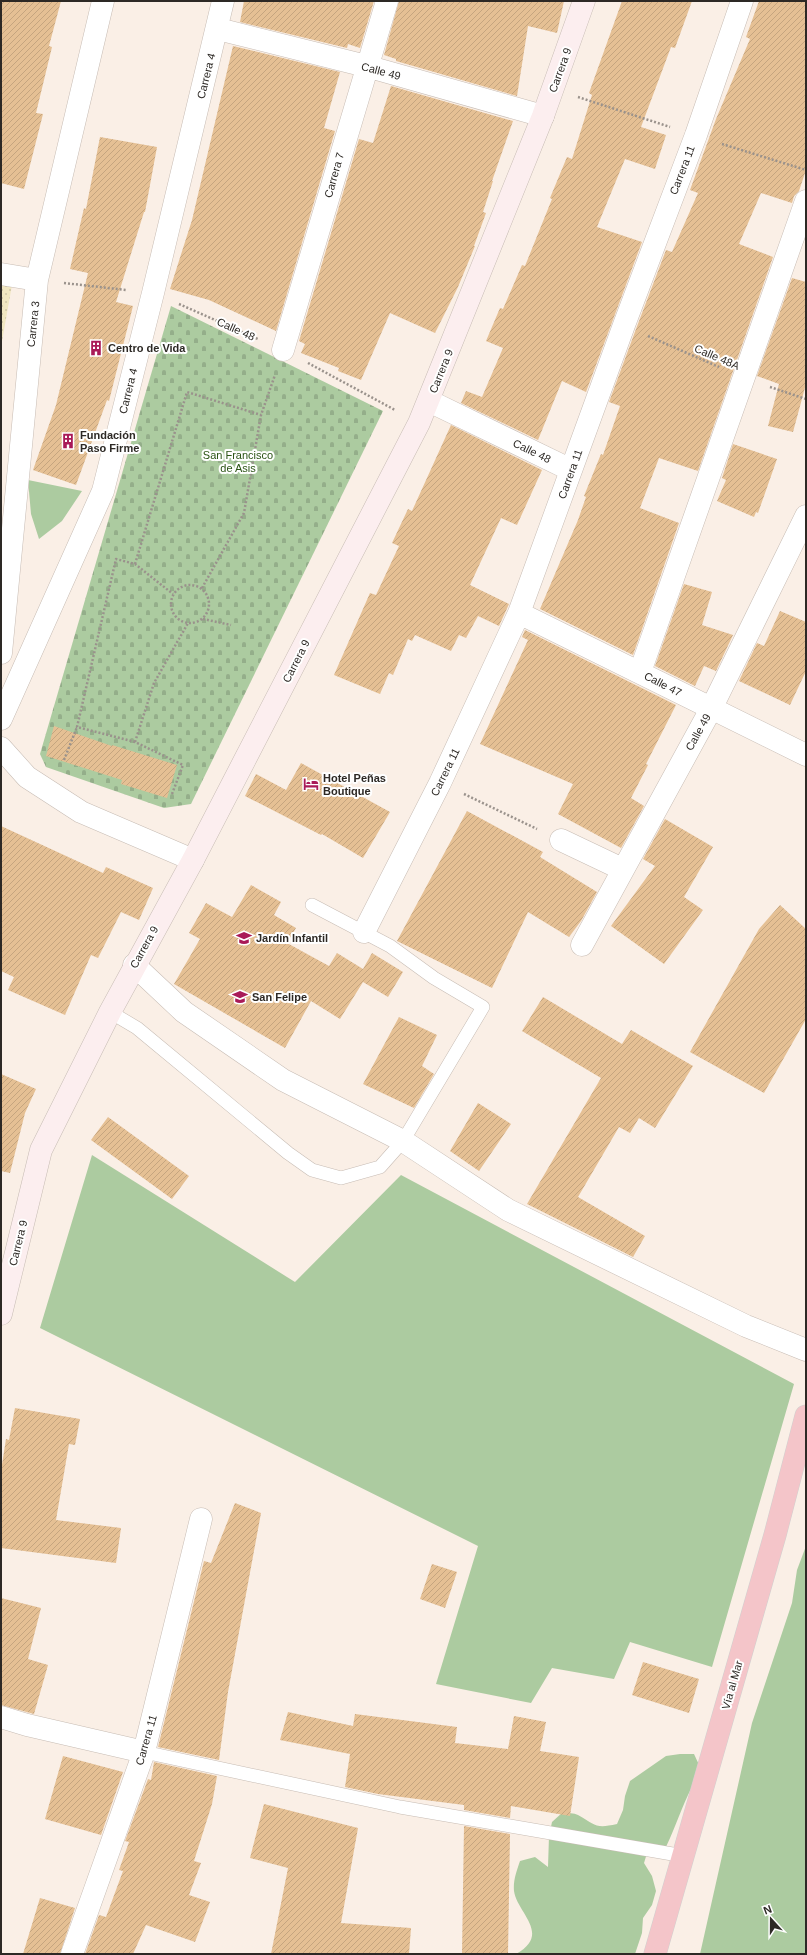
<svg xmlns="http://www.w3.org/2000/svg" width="807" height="1955" viewBox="0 0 807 1955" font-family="Helvetica,sans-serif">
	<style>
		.grass { fill: #accba0 }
		.sand { fill: url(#sand-dots) }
		.cemetery { fill: url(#cemetery-stones) }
		.building { fill: url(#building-hatch) }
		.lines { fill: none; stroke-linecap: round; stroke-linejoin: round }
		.lane-casing { stroke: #c7bcb4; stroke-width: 14 }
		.street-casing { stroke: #c7bcb4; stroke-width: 23 }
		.secondary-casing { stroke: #c7bcb4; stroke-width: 23 }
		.highway-casing { stroke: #d1d0cf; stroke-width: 23 }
		.path { stroke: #9a928c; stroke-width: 2.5; stroke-dasharray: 2 2; stroke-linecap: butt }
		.lane { stroke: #fff; stroke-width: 13 }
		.street { stroke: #fff; stroke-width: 22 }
		.secondary { stroke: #fceeef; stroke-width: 22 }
		.highway { stroke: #f4c5c9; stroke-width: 22 }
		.labels { text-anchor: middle; stroke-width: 4; stroke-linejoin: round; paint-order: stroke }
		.street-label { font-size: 11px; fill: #2d2925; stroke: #fff }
		.poi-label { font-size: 11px; font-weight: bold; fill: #2d2925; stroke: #fff; text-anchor: start }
		.park-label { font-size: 11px; fill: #2a5314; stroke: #fff }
	</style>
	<defs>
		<pattern id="sand-dots" width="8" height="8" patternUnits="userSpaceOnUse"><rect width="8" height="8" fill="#f1e7c2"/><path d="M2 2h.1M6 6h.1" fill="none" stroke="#cfc6a7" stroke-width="1.8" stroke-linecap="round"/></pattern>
		<pattern id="cemetery-stones" width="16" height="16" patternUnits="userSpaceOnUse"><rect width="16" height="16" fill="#accba0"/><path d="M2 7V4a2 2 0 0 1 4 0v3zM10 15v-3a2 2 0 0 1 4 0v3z" fill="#94ae8a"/></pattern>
		<pattern id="building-hatch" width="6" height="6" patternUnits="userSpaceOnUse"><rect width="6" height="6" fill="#e5c094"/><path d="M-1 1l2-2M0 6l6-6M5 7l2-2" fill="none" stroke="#c5a57f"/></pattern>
	</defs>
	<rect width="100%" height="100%" fill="#faefe6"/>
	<path class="grass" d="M 28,480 L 82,491 L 62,521 L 39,539 L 31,514 Z
		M 92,1155 L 295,1282 L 401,1175 L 794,1384 L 712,1667 L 630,1642 L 614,1679 L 552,1668 L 531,1703 L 436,1684 L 478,1546 L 40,1328 Z
		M 806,1546 L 806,1954 L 700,1954 L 752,1723 L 792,1603 L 797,1570 Z
		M 680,1754 L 694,1754 L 700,1767 C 697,1777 693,1785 688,1795 C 679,1814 673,1834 663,1853 L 648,1850 L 644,1863 L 652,1876 L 656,1891 L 652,1905 L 643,1918 L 642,1933 L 635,1954 L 516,1954 C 552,1934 517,1913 514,1891 C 513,1880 517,1870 520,1861 L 535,1857 L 548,1867 L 549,1836 L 552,1822 L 563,1812 C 568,1813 574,1813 578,1815 C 596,1825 595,1829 617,1824 L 623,1810 L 625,1796 L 630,1781 L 666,1756 Z"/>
	<path class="sand" d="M 1,266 L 15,268 L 1,347 Z"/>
	<path class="cemetery" d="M 171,306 L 383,411 L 191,804 L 164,808 L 46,767 L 40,754 Z"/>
	<path class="building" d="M 1,1 L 61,1 L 49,46 L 52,47 L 36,113 L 43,114 L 24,189 L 1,183 Z
		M 244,1 L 374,1 L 360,48 L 348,44 L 347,48 L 240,22 Z
		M 399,1 L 564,1 L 557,33 L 528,26 L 517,96 L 396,61 L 396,59 L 384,55 Z
		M 622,1 L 692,1 L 675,48 L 671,47 L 641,127 L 666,135 L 655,169 L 625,159 L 597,227 L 642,242 L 586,392 L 562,381 L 538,440 L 461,403 L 466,391 L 482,397 L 503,348 L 486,341 L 500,308 L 503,309 L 522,265 L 525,266 L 552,199 L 550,198 L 567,157 L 572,159 L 592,95 L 589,93 Z
		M 759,1 L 806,1 L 806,170 L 799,191 L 794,196 L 792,203 L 761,193 L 739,244 L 773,257 L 698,471 L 659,458 L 640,508 L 679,523 L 633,655 L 540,609 L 578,520 L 586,497 L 584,496 L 601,454 L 603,455 L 620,406 L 609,402 L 636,329 L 666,250 L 672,252 L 698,193 L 690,190 L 716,119 L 750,39 L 746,37 Z
		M 233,46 L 340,72 L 324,128 L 335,131 L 276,331 L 209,300 L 170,289 L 192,220 Z
		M 391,86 L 513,121 L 492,181 L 493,181 L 483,212 L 486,213 L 474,246 L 475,246 L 458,287 L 435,333 L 390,313 L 361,380 L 338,371 L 339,368 L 301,353 L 305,344 L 299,341 L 359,139 L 373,143 Z
		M 100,137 L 157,147 L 145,212 L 144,212 L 116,302 L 133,306 L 109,401 L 107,400 L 76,485 L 33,470 L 56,405 L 88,273 L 70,269 L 84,208 L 86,209 Z
		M 792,278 L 806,282 L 806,384 L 793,432 L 768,426 L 779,384 L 757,376 Z
		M 451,425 L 542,470 L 517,525 L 501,518 L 470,585 L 509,604 L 499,626 L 478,616 L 466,638 L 459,635 L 451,651 L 415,635 L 412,641 L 408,639 L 393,675 L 389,673 L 380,694 L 334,675 L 370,593 L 376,595 L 399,546 L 392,543 L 408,509 L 412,511 Z
		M 733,444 L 777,459 L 758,513 L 756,512 L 754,517 L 717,501 L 726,480 L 722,478 Z
		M 684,584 L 712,592 L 702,625 L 733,635 L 716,671 L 704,666 L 695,686 L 655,666 Z
		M 780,611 L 806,622 L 806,671 L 790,705 L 739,681 L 757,643 L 764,646 Z
		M 525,630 L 676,705 L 646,764 L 648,765 L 631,798 L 644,806 L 621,848 L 558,814 L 573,784 L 480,744 L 528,640 L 522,637 Z
		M 54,726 L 112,746 L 112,745 L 177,765 L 167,798 L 121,784 L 122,780 L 46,756 Z
		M 301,763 L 390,812 L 363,858 L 322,834 L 321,835 L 245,796 L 256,774 L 286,790 Z
		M 467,811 L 543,852 L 540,857 L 597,892 L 581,921 L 569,937 L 528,912 L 492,988 L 397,941 Z
		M 665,819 L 713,847 L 684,897 L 703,910 L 664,964 L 611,926 L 655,866 L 643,859 Z
		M 1,826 L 103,873 L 106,867 L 153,888 L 139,920 L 121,912 L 98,958 L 91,955 L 65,1015 L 8,990 L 14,977 L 1,971 Z
		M 251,885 L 281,902 L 274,915 L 296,928 L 287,943 L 329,966 L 337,953 L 363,969 L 372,953 L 403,972 L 388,997 L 363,982 L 340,1019 L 311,1001 L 285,1048 L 174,984 L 200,939 L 189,933 L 206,903 L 232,917 Z
		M 780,905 L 806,929 L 806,1019 L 764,1093 L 690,1052 L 759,929 Z
		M 543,997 L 622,1044 L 631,1030 L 693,1066 L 655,1128 L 639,1118 L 630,1133 L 619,1127 L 578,1197 L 645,1236 L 633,1257 L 527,1204 L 601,1078 L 522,1031 Z
		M 399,1017 L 437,1035 L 422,1066 L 434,1074 L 414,1108 L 363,1084 Z
		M 1,1074 L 36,1089 L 25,1113 L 10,1173 L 1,1171 Z
		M 478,1103 L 511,1124 L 479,1171 L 450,1151 Z
		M 108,1117 L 189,1176 L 172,1199 L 91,1140 Z
		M 15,1408 L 80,1419 L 75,1445 L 69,1444 L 56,1520 L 121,1528 L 116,1563 L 1,1548 L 1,1471 L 6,1439 L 9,1440 Z
		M 235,1503 L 261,1513 L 228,1692 L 219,1760 L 158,1747 L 204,1561 L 211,1563 Z
		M 432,1564 L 457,1572 L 445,1608 L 420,1599 Z
		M 1,1598 L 41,1608 L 28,1659 L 48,1665 L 34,1714 L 1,1705 Z
		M 643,1662 L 699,1679 L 689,1713 L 632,1695 Z
		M 288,1712 L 353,1726 L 355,1714 L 457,1727 L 455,1743 L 508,1749 L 514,1716 L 546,1722 L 540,1751 L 579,1757 L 570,1816 L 511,1806 L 510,1818 L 464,1810 L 464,1805 L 378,1794 L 345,1787 L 350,1754 L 280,1740 Z
		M 63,1756 L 123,1772 L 101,1835 L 45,1819 Z
		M 154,1762 L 217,1776 L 212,1804 L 194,1861 L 201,1863 L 189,1895 L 210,1902 L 195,1942 L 146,1925 L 133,1954 L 85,1954 L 99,1915 L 106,1917 L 123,1871 L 119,1870 L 129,1842 L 125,1841 L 148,1779 L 151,1780 Z
		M 264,1804 L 358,1828 L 341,1923 L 411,1928 L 409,1954 L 271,1954 L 288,1868 L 250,1858 Z
		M 464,1826 L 510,1834 L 508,1954 L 462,1954 Z
		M 40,1898 L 75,1908 L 60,1954 L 23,1954 Z"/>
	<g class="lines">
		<g class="lane-casing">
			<path id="lane" d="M 110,1012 L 137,1028 L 288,1153 L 312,1170 L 341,1178 L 380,1167 L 403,1141 L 483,1007 L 434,978 L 390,946 L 312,905
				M 144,1752 L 400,1807 L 684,1856"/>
		</g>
		<g class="street-casing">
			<path id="street" d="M 218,29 L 366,66 L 543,116
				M 1,274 L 37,280
				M 283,350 L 387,1
				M 429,401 L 571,470
				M 519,613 L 806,755
				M 1,653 L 37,280 L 103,1
				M 640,672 L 806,201
				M 1,719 L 103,491 L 153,293 L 223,1
				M 1,748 L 27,777 L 81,812 L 193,860
				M 561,840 L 622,869
				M 364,932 L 440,783 L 519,613 L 624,325 L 696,135 L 742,1
				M 582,945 L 711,709 L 806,516
				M 134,965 L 184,1012 L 283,1080 L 403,1141 L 508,1210 L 746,1326 L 806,1350
				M 1,1717 L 27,1725 L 144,1752
				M 72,1954 L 144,1752 L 201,1519"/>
		</g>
		<g class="secondary-casing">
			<path id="secondary" d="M 1,1314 L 41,1150 L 110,1012 L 193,860 L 419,423 L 543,116 L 584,1"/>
		</g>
		<g class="highway-casing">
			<path id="highway" d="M 655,1954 L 775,1535 L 806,1416"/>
		</g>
		<path class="path" d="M 578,97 L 670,127
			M 722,144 L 806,170
			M 64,283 L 126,290
			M 179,304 L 258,339
			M 648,336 L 719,367
			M 308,363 L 395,410
			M 770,387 L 806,399
			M 135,564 L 187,392 L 261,415
			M171 604a19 19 0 1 1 38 0a19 19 0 1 1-38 0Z
			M 202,588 L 244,513 L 261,415 L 275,375
			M 203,619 L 231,625
			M 135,742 L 154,683 L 188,623
			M 64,760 L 77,727
			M 172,794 L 183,765 L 135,742 L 77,727 L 116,559 L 135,564 L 173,594
			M 464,794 L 537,829"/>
		<use href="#lane" class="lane"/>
		<use href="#street" class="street"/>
		<use href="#secondary" class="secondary"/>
		<use href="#highway" class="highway"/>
	</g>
	<defs>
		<g id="building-bare" transform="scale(1.2)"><path d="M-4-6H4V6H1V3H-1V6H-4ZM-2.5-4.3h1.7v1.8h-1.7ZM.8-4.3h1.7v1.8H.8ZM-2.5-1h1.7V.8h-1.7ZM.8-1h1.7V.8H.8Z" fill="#a91a58" stroke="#fff" stroke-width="2.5" paint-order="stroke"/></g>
		<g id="hotel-bare" transform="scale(1.2)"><path d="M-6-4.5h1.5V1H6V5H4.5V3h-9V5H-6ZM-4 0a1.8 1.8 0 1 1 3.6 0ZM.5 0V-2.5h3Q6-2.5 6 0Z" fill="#a91a58" stroke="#fff" stroke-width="2.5" paint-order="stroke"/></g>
		<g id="school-bare" transform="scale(1.2)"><path d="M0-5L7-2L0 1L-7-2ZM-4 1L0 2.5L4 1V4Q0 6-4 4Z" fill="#a91a58" stroke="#fff" stroke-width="2.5" paint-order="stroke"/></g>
	</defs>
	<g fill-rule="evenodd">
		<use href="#building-bare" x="96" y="348"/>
		<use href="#building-bare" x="68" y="441"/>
		<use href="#hotel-bare" x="311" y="784"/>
		<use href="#school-bare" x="244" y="938"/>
		<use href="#school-bare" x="240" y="997"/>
	</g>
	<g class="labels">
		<g class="street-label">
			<text transform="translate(560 70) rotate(-70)" y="4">Carrera 9</text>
			<text transform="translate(381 71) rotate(15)" y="4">Calle 49</text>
			<text transform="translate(206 76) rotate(-76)" y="4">Carrera 4</text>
			<text transform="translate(682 170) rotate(-69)" y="4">Carrera 11</text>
			<text transform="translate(334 175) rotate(-74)" y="4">Carrera 7</text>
			<text transform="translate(33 324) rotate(-84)" y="4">Carrera 3</text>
			<text transform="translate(236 329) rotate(24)" y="4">Calle 48</text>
			<text transform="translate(717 357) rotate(23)" y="4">Calle 48A</text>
			<text transform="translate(441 371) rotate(-68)" y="4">Carrera 9</text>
			<text transform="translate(128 391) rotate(-76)" y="4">Carrera 4</text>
			<text transform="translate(532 451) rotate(26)" y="4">Calle 48</text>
			<text transform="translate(570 474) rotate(-70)" y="4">Carrera 11</text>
			<text transform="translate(296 661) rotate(-63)" y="4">Carrera 9</text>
			<text transform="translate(663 684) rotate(27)" y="4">Calle 47</text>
			<text transform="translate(698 732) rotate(-61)" y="4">Calle 49</text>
			<text transform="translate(445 772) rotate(-64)" y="4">Carrera 11</text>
			<text transform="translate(144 947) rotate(-61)" y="4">Carrera 9</text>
			<text transform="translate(18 1243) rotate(-76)" y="4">Carrera 9</text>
			<text transform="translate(732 1685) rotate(-74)" y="4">Vía al Mar</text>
			<text transform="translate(146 1740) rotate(-74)" y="4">Carrera 11</text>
		</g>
		<g class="poi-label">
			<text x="108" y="352">Centro de Vida</text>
			<text x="80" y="439">Fundación<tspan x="80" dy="13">Paso Firme</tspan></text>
			<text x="323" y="782">Hotel Peñas<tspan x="323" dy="13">Boutique</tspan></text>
			<text x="256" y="942">Jardín Infantil</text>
			<text x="252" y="1001">San Felipe</text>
		</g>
		<g class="park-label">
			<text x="238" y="459">San Francisco<tspan x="238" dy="13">de Asis</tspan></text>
		</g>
	</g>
	<rect width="807" height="1955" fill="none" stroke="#2d2925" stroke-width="4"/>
	<g transform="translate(771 1919) rotate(339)" stroke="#ffffff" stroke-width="3" paint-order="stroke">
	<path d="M0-3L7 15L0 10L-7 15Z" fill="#2d2925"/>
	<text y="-6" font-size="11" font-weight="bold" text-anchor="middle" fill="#2d2925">N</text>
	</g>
</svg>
